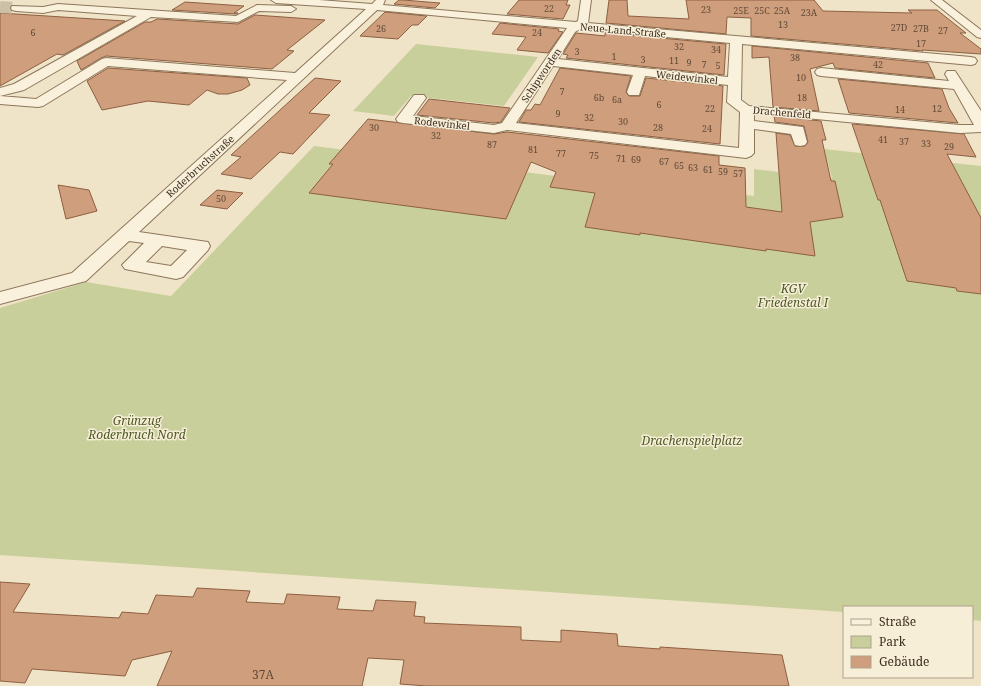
<svg xmlns="http://www.w3.org/2000/svg" width="981" height="686" viewBox="0 0 981 686" font-family="'Noto Serif',serif">
	<style>
		.green { fill: #c9cf9b }
		.building { fill: #cf9f7d; stroke: #8d5f41 }
		.lines { fill: none; stroke-linecap: round; stroke-linejoin: round }
		.minor-tunnel { stroke: #ccc0a6; stroke-width: 12; stroke-dasharray: 12 5.5; stroke-linecap: butt }
		.minor-casing { stroke: #8d765c; stroke-width: 2 }
		.minor { fill: #faf1dc; fill-rule: evenodd }
		.labels { text-anchor: middle; stroke-width: 3; stroke-linejoin: round; paint-order: stroke }
		.far-number-label { font-size: 9px; fill: #624a37 }
		.far-street-label { font-size: 10px; fill: #3d2e20; stroke: #f7eed8 }
		.park-label { font-size: 12px; font-style: italic; fill: #4d5a26; stroke: #f7eed8 }
		.near-number-label { font-size: 12px; fill: #624a37 }
	</style>
	<rect width="100%" height="100%" fill="#f0e4c8"/>
	<path class="green" d="M 416,44 L 538,57 L 504,106 L 411,96 L 394,116 L 353,111 Z
		M 314,146 L 564,177 L 566,173 L 754,196 L 754,169 L 832,178 L 824,149 L 981,166 L 981,621 L 972,620 L 972,607 L 844,607 L 844,612 L 0,555 L 0,308 L 86,282 L 171,296 Z"/>
	<path class="building" d="M 399,0 L 403,0 L 440,3 L 435,8 L 394,4 Z
		M 519,0 L 568,0 L 566,5 L 570,5 L 563,19 L 507,14 Z
		M 609,0 L 627,0 L 628,16 L 689,19 L 686,0 L 814,0 L 823,11 L 912,13 L 908,10 L 937,10 L 966,33 L 960,33 L 981,49 L 981,54 L 922,50 L 923,51 L 751,36 L 751,18 L 727,17 L 726,34 L 606,23 Z
		M 185,2 L 244,6 L 234,13 L 238,13 L 236,14 L 172,10 Z
		M 385,12 L 427,16 L 418,25 L 412,25 L 398,39 L 360,36 Z
		M 0,13 L 125,21 L 63,55 L 57,54 L 0,86 Z
		M 255,15 L 325,20 L 287,50 L 294,51 L 272,69 L 106,56 L 101,58 L 81,70 L 77,61 L 145,22 L 151,22 L 157,19 L 238,24 Z
		M 500,23 L 559,29 L 558,31 L 563,32 L 548,53 L 517,50 L 526,37 L 492,34 Z
		M 576,33 L 605,36 L 605,33 L 726,44 L 724,75 L 566,58 L 568,55 L 563,54 Z
		M 752,46 L 928,63 L 935,78 L 835,68 L 833,63 L 810,69 L 819,111 L 773,107 L 769,57 L 752,58 Z
		M 108,68 L 247,78 L 250,85 L 242,90 L 228,94 L 218,94 L 207,90 L 189,105 L 148,101 L 102,110 L 87,81 Z
		M 560,68 L 631,76 L 626,92 L 629,96 L 640,96 L 646,78 L 723,86 L 720,144 L 519,122 L 526,110 L 531,110 L 535,104 L 540,105 Z
		M 315,78 L 341,81 L 309,113 L 330,115 L 293,154 L 280,152 L 251,179 L 221,174 L 241,157 L 231,155 Z
		M 838,79 L 942,89 L 949,108 L 958,123 L 849,113 Z
		M 429,99 L 510,108 L 501,122 L 494,123 L 417,115 Z
		M 774,116 L 821,121 L 826,140 L 822,140 L 831,181 L 835,181 L 843,217 L 810,222 L 815,256 L 766,249 L 766,251 L 640,233 L 640,235 L 585,227 L 595,193 L 550,187 L 556,172 L 531,162 L 506,219 L 309,193 L 333,164 L 329,164 L 368,119 L 494,134 L 507,132 L 719,156 L 719,165 L 745,168 L 746,207 L 782,212 L 776,133 L 790,135 L 795,146 L 805,146 L 808,142 L 804,126 L 775,122 Z
		M 852,124 L 964,134 L 976,157 L 947,154 L 981,218 L 981,294 L 957,291 L 956,288 L 907,281 L 880,200 L 878,200 Z
		M 58,185 L 89,190 L 97,211 L 66,219 Z
		M 217,190 L 243,193 L 227,209 L 200,205 Z
		M 0,582 L 30,584 L 13,612 L 119,618 L 122,612 L 148,614 L 156,595 L 193,597 L 197,588 L 250,591 L 246,602 L 284,604 L 287,594 L 340,597 L 337,609 L 373,611 L 376,600 L 416,602 L 414,616 L 425,617 L 424,623 L 521,627 L 521,640 L 561,642 L 561,630 L 617,634 L 618,646 L 660,649 L 660,647 L 782,655 L 789,686 L 427,686 L 400,684 L 404,660 L 368,658 L 362,686 L 157,686 L 172,651 L 132,660 L 125,676 L 32,669 L 25,683 L 0,681 Z"/>
	<g class="lines">
		<path class="minor-tunnel" d="M 0,7 L 16,8"/>
		<g class="minor-casing">
			<path id="minor" d="M 271,0 L 319,0 L 372,4 L 376,0 L 385,0 L 383,5 L 576,22 L 578,21 L 581,0 L 591,0 L 588,23 L 971,57 L 975,58 L 977,61 L 975,64 L 971,65 L 742,44 L 741,100 L 749,106 L 960,125 L 974,125 L 954,89 L 821,76 L 817,75 L 815,72 L 817,69 L 821,68 L 949,81 L 945,74 L 947,71 L 955,71 L 981,111 L 981,132 L 960,133 L 754,113 L 754,121 L 803,127 L 807,142 L 805,145 L 800,146 L 795,145 L 791,134 L 754,129 L 754,153 L 751,156 L 746,158 L 507,130 L 494,133 L 403,123 L 398,122 L 396,119 L 414,95 L 424,95 L 426,98 L 413,116 L 494,125 L 502,123 L 567,28 L 377,10 L 139,232 L 208,242 L 210,246 L 208,250 L 183,277 L 176,279 L 125,269 L 122,265 L 144,243 L 129,241 L 86,281 L 0,304 L 0,292 L 72,273 L 287,80 L 108,66 L 43,106 L 38,107 L 0,104 L 0,88 L 14,84 L 137,16 L 58,10 L 43,13 L 16,11 L 12,10 L 11,8 L 12,6 L 43,7 L 58,4 L 236,16 L 257,5 L 291,6 L 296,9 L 291,12 L 259,11 L 238,22 L 151,17 L 24,90 L 0,96 L 36,99 L 102,59 L 106,58 L 295,73 L 366,9 L 276,3 ZM 580,29 L 730,43 L 728,77 L 558,59 L 575,32 ZM 553,66 L 633,75 L 627,92 L 629,95 L 639,95 L 645,76 L 728,85 L 727,102 L 740,112 L 739,148 L 516,123 ZM 162,246 L 187,250 L 171,266 L 146,262 Z
				M 931,0 L 942,0 L 981,30 L 981,38 L 977,37 Z"/>
		</g>
		<use href="#minor" class="minor"/>
	</g>
	<g class="labels">
		<g class="far-number-label">
			<text x="549" y="12">22</text>
			<text x="706" y="13">23</text>
			<text x="741" y="14">25E</text>
			<text x="762" y="14">25C</text>
			<text x="782" y="14">25A</text>
			<text x="809" y="16">23A</text>
			<text x="783" y="28">13</text>
			<text x="899" y="31">27D</text>
			<text x="381" y="32">26</text>
			<text x="921" y="32">27B</text>
			<text x="943" y="34">27</text>
			<text x="33" y="36">6</text>
			<text x="537" y="36">24</text>
			<text x="921" y="47">17</text>
			<text x="679" y="50">32</text>
			<text x="716" y="53">34</text>
			<text x="577" y="55">3</text>
			<text x="614" y="60">1</text>
			<text x="795" y="61">38</text>
			<text x="643" y="63">3</text>
			<text x="674" y="64">11</text>
			<text x="689" y="66">9</text>
			<text x="704" y="68">7</text>
			<text x="878" y="68">42</text>
			<text x="718" y="69">5</text>
			<text x="801" y="81">10</text>
			<text x="562" y="95">7</text>
			<text x="599" y="101">6b</text>
			<text x="802" y="101">18</text>
			<text x="617" y="103">6a</text>
			<text x="659" y="108">6</text>
			<text x="710" y="112">22</text>
			<text x="937" y="112">12</text>
			<text x="900" y="113">14</text>
			<text x="558" y="117">9</text>
			<text x="589" y="121">32</text>
			<text x="623" y="125">30</text>
			<text x="374" y="131">30</text>
			<text x="658" y="131">28</text>
			<text x="707" y="132">24</text>
			<text x="436" y="139">32</text>
			<text x="883" y="143">41</text>
			<text x="904" y="145">37</text>
			<text x="926" y="147">33</text>
			<text x="492" y="148">87</text>
			<text x="949" y="150">29</text>
			<text x="533" y="153">81</text>
			<text x="561" y="157">77</text>
			<text x="594" y="159">75</text>
			<text x="621" y="162">71</text>
			<text x="636" y="163">69</text>
			<text x="664" y="165">67</text>
			<text x="679" y="169">65</text>
			<text x="693" y="171">63</text>
			<text x="708" y="173">61</text>
			<text x="723" y="175">59</text>
			<text x="738" y="177">57</text>
			<text x="221" y="202">50</text>
		</g>
		<g class="far-street-label">
			<text transform="translate(623 30) rotate(5)" y="4">Neue-Land-Straße</text>
			<text transform="translate(541 75) rotate(-56)" y="4">Schipworden</text>
			<text transform="translate(687 77) rotate(6)" y="4">Weidewinkel</text>
			<text transform="translate(782 112) rotate(5)" y="4">Drachenfeld</text>
			<text transform="translate(442 123) rotate(6)" y="4">Rodewinkel</text>
			<text transform="translate(200 166) rotate(-42)" y="4">Roderbruchstraße</text>
		</g>
		<g class="park-label">
			<text x="793" y="293">KGV<tspan x="793" dy="14">Friedenstal I</tspan></text>
			<text x="137" y="425">Grünzug<tspan x="137" dy="14">Roderbruch Nord</tspan></text>
			<text x="692" y="445">Drachenspielplatz</text>
		</g>
		<g class="near-number-label">
			<text x="263" y="679">37A</text>
		</g>
	</g>
	<rect x="843" y="606" width="130" height="72" fill="#f7eed8" stroke="#ada18e"/>
	<rect x="851" y="619" width="20" height="6" fill="#faf1dc" stroke="#ada18e"/>
	<text x="879" y="626" font-size="12" fill="#3d2e20">Straße</text>
	<rect x="851" y="636" width="20" height="12" fill="#c9cf9b" stroke="#ada18e"/>
	<text x="879" y="646" font-size="12" fill="#3d2e20">Park</text>
	<rect x="851" y="656" width="20" height="12" fill="#cf9f7d" stroke="#ada18e"/>
	<text x="879" y="666" font-size="12" fill="#3d2e20">Gebäude</text>
</svg>
